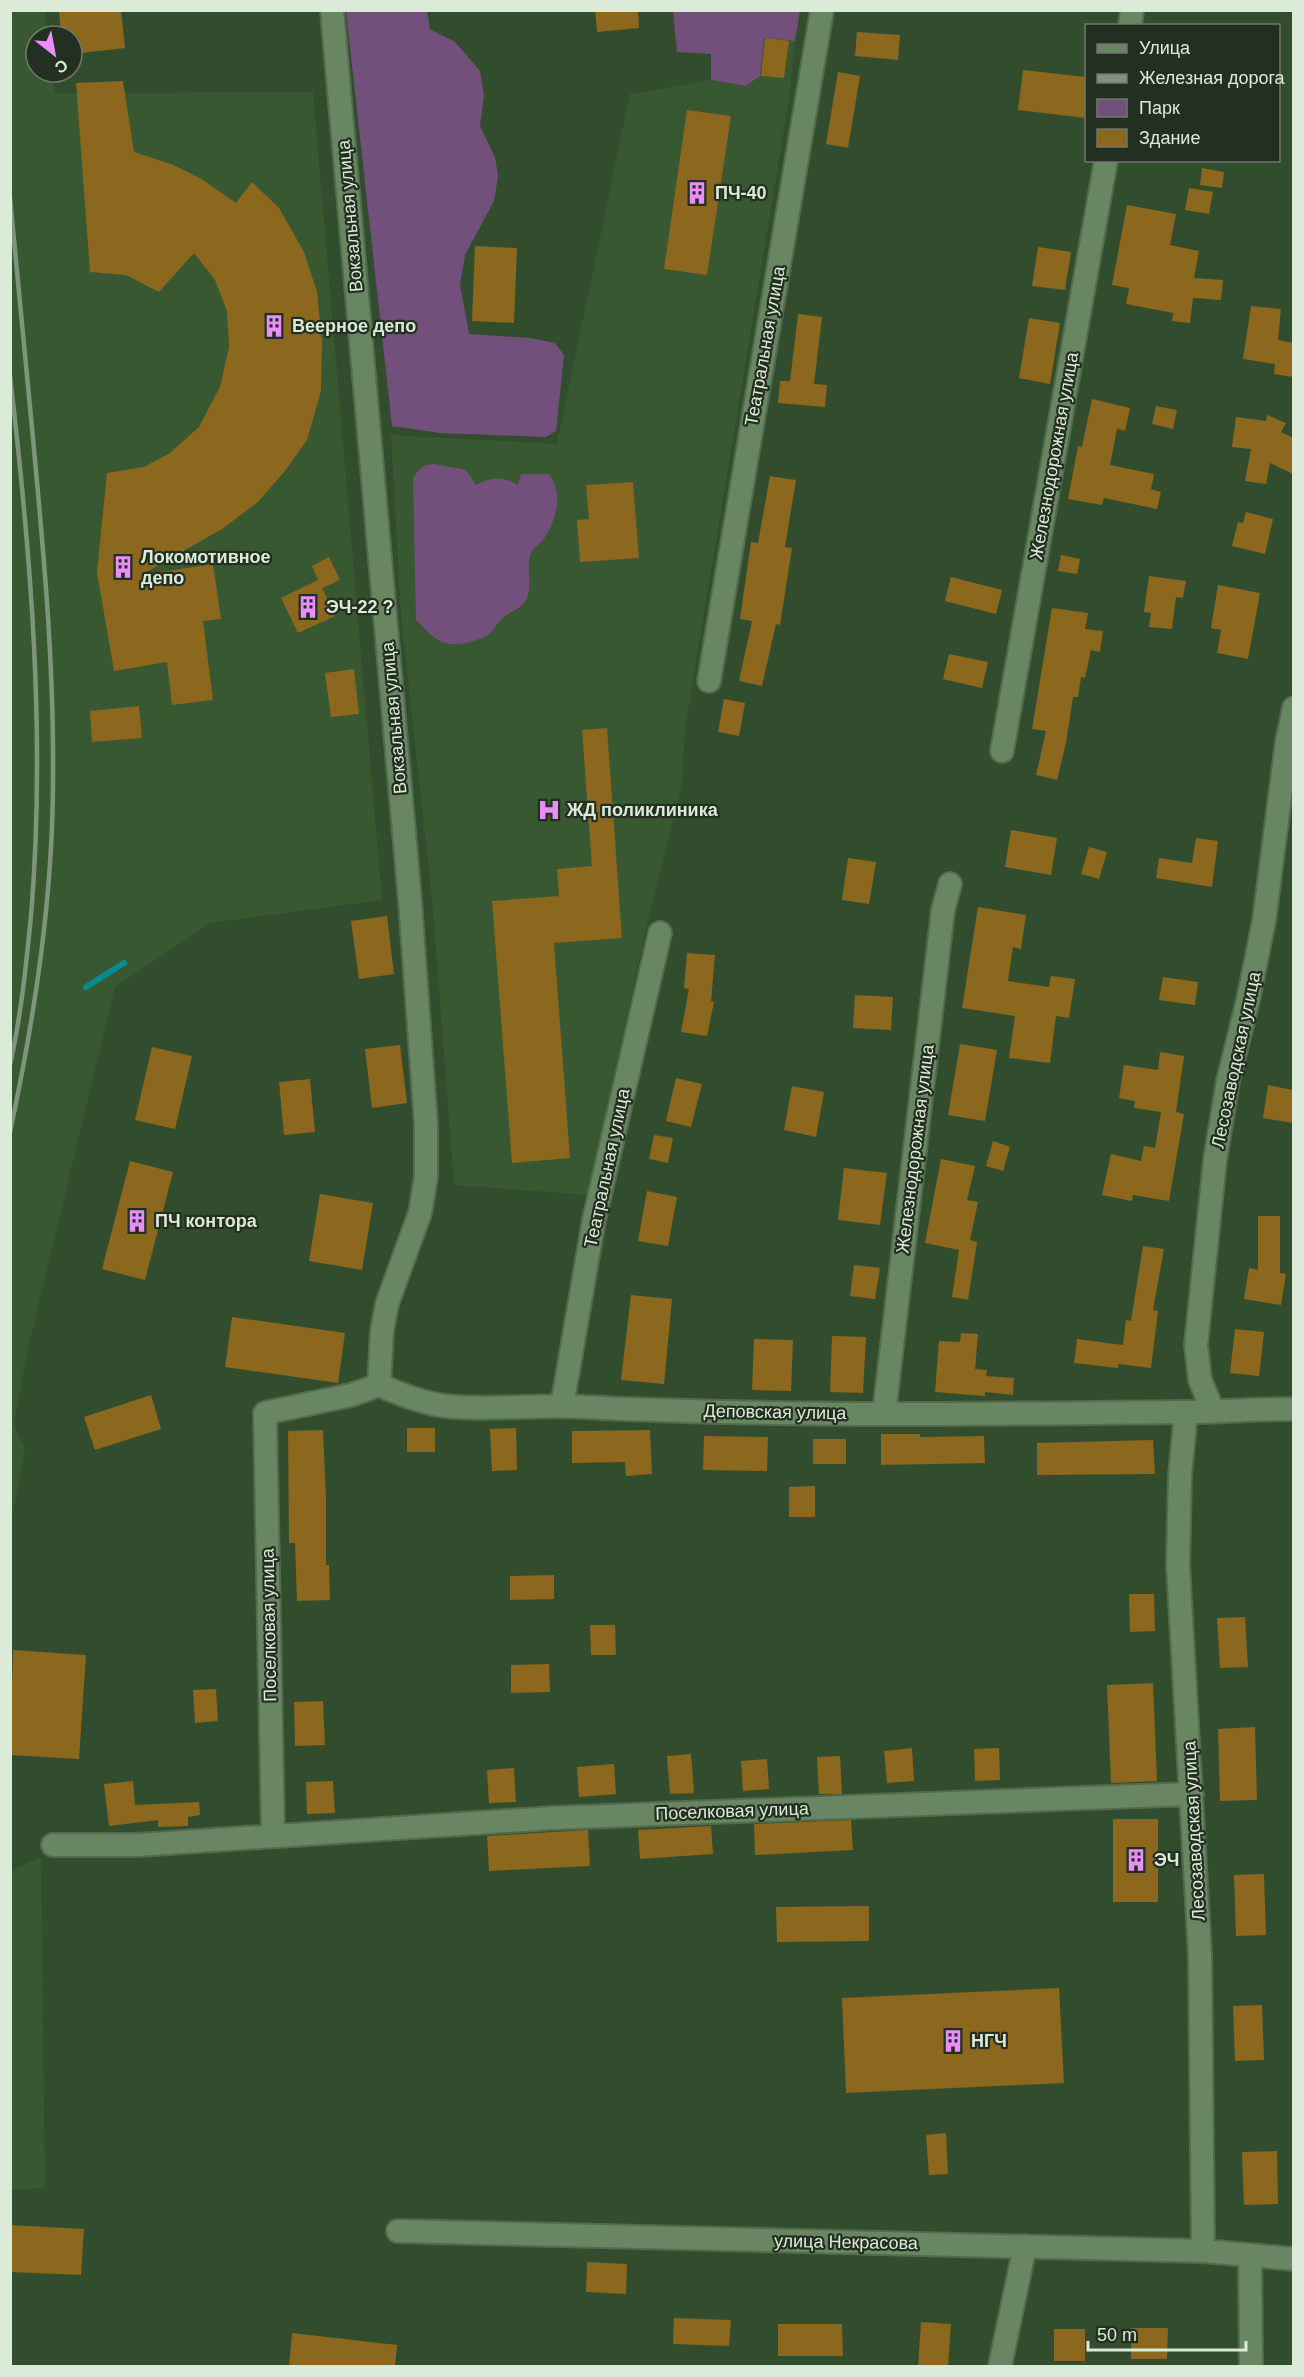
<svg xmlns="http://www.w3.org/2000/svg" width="1304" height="2377" viewBox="0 0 1304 2377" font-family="Arial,sans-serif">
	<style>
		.built { fill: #385832 }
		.green { fill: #734f7b }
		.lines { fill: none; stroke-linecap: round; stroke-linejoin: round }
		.stream { stroke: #028c92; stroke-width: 6 }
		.building { fill: #8c671e }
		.street-casing { stroke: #536a4f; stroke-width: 26 }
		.street { stroke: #698663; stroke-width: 22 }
		.rail { stroke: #7f957b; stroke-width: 4.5 }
		.labels { text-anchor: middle; stroke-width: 4.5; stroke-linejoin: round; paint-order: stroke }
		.poi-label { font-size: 18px; font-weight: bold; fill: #dbebd8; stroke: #232f20; text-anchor: start }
		.street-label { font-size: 18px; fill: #dbebd8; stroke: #232f20 }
	</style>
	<rect width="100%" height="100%" fill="#324d2d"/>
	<path class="built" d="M 45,10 L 48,36 L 36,36 L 36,72 L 52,72 L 55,93 L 313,92 L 382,900 L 210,923 L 115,987 L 28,1348 L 14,1424 L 25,1450 L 11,1522 L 10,11 Z
		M 764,37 L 795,41 L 789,99 L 685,729 L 682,784 L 647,924 L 588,1195 L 454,1185 L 432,899 L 401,615 L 391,435 L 557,444 L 630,94 L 711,80 L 746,86 L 760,76 Z
		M 41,1857 L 45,2188 L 11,2190 L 11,1871 Z"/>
	<path class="green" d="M 346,11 L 427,11 L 430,29 L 455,42 L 480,71 L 484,96 L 480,126 L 495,157 L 498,176 L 494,201 L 465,255 L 460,285 L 469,334 L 530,338 L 555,343 L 564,355 L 556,431 L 546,437 L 440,433 L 392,426 Z
		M 673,11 L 673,10 L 800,11 L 795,41 L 764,38 L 760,76 L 746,86 L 711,80 L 711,54 L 677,52 Z
		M 434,464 L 466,470 L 476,485 C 492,477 502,476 518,485 L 521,474 L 548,474 C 564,491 557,518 545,537 C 542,543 535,546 532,551 C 524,567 534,586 526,600 C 521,609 511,611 504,617 C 498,621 495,630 489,634 C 477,642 454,648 440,641 C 431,637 423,626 416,620 L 413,477 L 423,466 Z"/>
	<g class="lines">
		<path class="stream" d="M 86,987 L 124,963"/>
	</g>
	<path class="building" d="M 59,10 L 121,10 L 125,48 L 72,54 L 72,36 L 61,36 Z
		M 595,10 L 638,10 L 639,28 L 597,32 Z
		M 857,32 L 900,35 L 898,60 L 855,56 Z
		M 765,38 L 789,41 L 784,78 L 761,76 Z
		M 1023,70 L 1086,77 L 1086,118 L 1018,110 Z
		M 838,72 L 860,76 L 848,148 L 826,144 Z
		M 123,81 L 134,152 L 171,164 L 200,178 L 236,203 L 252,182 L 279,208 L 304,252 L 317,292 L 322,342 L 321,391 L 307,440 L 285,471 L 258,502 L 222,529 L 141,575 L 213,564 L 221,619 L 203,621 L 213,700 L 172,705 L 167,662 L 114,671 L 97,572 L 107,473 L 144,467 L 170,453 L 199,427 L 220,387 L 229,347 L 227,311 L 215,280 L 194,253 L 159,292 L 126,275 L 90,272 L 76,83 Z
		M 687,110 L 731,116 L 707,275 L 664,269 Z
		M 1202,168 L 1224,172 L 1222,188 L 1200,185 Z
		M 1189,188 L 1213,192 L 1209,214 L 1185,210 Z
		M 1127,205 L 1176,214 L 1170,245 L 1199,251 L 1194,278 L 1223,280 L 1221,300 L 1193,298 L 1190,323 L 1172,321 L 1173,313 L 1126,304 L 1129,288 L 1112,285 Z
		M 475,246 L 517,248 L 514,323 L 472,321 Z
		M 1038,247 L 1071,252 L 1065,290 L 1032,286 Z
		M 1251,306 L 1281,309 L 1278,340 L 1293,343 L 1293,377 L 1274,374 L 1275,364 L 1243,359 Z
		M 798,314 L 822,317 L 814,384 L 827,385 L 825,407 L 778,403 L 780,381 L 790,381 Z
		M 1029,318 L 1060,323 L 1050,384 L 1019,378 Z
		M 1092,399 L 1130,408 L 1125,431 L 1117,429 L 1110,465 L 1154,474 L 1151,489 L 1161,492 L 1157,509 L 1104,498 L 1102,505 L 1068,499 L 1078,446 L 1082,447 Z
		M 1156,406 L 1177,410 L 1173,429 L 1152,424 Z
		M 1267,415 L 1286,423 L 1281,432 L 1293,438 L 1293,474 L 1270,463 L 1266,484 L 1245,481 L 1251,449 L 1232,447 L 1236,417 L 1266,421 Z
		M 770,476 L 796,480 L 785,547 L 792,548 L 780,625 L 776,624 L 762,686 L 739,681 L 752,621 L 740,619 L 751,542 L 758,543 Z
		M 633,482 L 639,558 L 580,562 L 577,520 L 589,519 L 586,485 Z
		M 1246,512 L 1273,519 L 1265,554 L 1232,546 L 1238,522 L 1243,523 Z
		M 1061,555 L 1080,559 L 1077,574 L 1058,571 Z
		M 329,557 L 340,580 L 322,588 L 335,616 L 298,633 L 281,598 L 318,580 L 312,566 Z
		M 1149,576 L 1186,581 L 1183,598 L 1176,597 L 1172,629 L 1149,627 L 1151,613 L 1144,612 Z
		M 951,577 L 1002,590 L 996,614 L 945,601 Z
		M 1218,585 L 1260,593 L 1248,659 L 1217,653 L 1221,630 L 1211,628 Z
		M 1052,608 L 1088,613 L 1085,629 L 1103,631 L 1100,652 L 1091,650 L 1085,678 L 1081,677 L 1078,697 L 1073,697 L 1066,743 L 1057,780 L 1036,775 L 1046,731 L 1032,729 Z
		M 949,654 L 988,662 L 982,688 L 943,679 Z
		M 354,669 L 359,714 L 331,717 L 325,673 Z
		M 724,699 L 745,703 L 739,736 L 718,732 Z
		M 139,706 L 142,738 L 92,742 L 90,711 Z
		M 607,728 L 622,938 L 554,943 L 570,1158 L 512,1163 L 492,901 L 559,896 L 557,869 L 592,866 L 582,730 Z
		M 1011,830 L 1057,838 L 1051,875 L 1005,867 Z
		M 1196,838 L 1218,841 L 1212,887 L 1156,878 L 1159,858 L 1192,863 Z
		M 1089,847 L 1107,852 L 1099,879 L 1081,874 Z
		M 848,858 L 876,862 L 869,904 L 842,900 Z
		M 978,907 L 1026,915 L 1021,949 L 1013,947 L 1008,981 L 1049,987 L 1051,976 L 1075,979 L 1069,1018 L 1056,1016 L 1050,1063 L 1009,1058 L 1015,1016 L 962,1008 Z
		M 387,916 L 394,974 L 359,979 L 351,921 Z
		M 687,953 L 715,955 L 711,1001 L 714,1002 L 707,1036 L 681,1032 L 689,989 L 684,988 Z
		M 1163,977 L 1198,982 L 1195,1005 L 1159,1000 Z
		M 855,995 L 893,997 L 891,1030 L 853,1028 Z
		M 960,1044 L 997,1050 L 985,1121 L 948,1115 Z
		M 400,1045 L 407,1103 L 372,1108 L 365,1049 Z
		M 152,1047 L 192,1056 L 175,1129 L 135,1120 Z
		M 1160,1052 L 1184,1056 L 1176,1112 L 1184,1114 L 1169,1201 L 1133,1195 L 1132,1201 L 1102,1195 L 1111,1154 L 1141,1161 L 1144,1146 L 1155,1148 L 1161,1112 L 1134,1108 L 1135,1101 L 1119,1098 L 1124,1065 L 1158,1070 Z
		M 676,1078 L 702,1084 L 691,1127 L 666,1121 Z
		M 310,1079 L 315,1132 L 284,1135 L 279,1082 Z
		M 1268,1085 L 1293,1090 L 1293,1123 L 1263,1118 Z
		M 792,1086 L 824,1092 L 816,1137 L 784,1130 Z
		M 654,1135 L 673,1138 L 668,1163 L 649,1159 Z
		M 993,1141 L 1010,1147 L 1003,1171 L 986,1166 Z
		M 941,1159 L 975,1166 L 967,1200 L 978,1202 L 970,1240 L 977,1242 L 968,1300 L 952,1297 L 959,1250 L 925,1243 Z
		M 130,1161 L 173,1172 L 145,1280 L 102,1269 Z
		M 844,1168 L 887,1173 L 880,1225 L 838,1220 Z
		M 647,1191 L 677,1197 L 668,1246 L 638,1241 Z
		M 320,1194 L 373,1203 L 362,1270 L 309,1261 Z
		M 1258,1216 L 1280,1216 L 1280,1273 L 1286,1274 L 1281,1305 L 1244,1299 L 1249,1268 L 1258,1270 Z
		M 1143,1246 L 1164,1249 L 1153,1310 L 1158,1311 L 1151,1368 L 1118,1364 L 1118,1368 L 1074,1363 L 1077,1339 L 1123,1345 L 1126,1320 L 1131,1321 Z
		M 854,1265 L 880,1268 L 875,1299 L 850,1296 Z
		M 631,1295 L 672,1299 L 664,1384 L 621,1380 Z
		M 232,1317 L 345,1333 L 338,1383 L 225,1367 Z
		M 1235,1329 L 1264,1332 L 1259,1376 L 1230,1373 Z
		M 961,1333 L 978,1334 L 975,1369 L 987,1370 L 986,1376 L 1014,1378 L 1013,1395 L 985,1392 L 985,1396 L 935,1392 L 939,1341 L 960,1342 Z
		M 832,1336 L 866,1337 L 863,1393 L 830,1392 Z
		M 754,1339 L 793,1340 L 791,1391 L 752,1390 Z
		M 151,1395 L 161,1429 L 95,1450 L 84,1417 Z
		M 407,1428 L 435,1428 L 435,1452 L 407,1452 Z
		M 516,1428 L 517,1470 L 492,1471 L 490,1429 Z
		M 323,1430 L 326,1499 L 326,1565 L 329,1565 L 330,1600 L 297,1601 L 295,1543 L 289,1543 L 288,1431 Z
		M 650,1430 L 652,1474 L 626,1476 L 625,1462 L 572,1463 L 572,1431 Z
		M 881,1434 L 920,1434 L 920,1437 L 984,1436 L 985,1463 L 881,1465 Z
		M 704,1436 L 768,1437 L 767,1471 L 703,1470 Z
		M 813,1439 L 846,1439 L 846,1464 L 813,1464 Z
		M 1153,1440 L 1155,1474 L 1037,1475 L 1037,1443 Z
		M 815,1486 L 815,1517 L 789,1517 L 789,1487 Z
		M 554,1575 L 554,1599 L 510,1600 L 510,1576 Z
		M 1129,1594 L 1154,1594 L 1155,1631 L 1130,1632 Z
		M 1245,1617 L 1248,1667 L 1220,1668 L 1217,1618 Z
		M 590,1625 L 615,1625 L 616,1655 L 591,1655 Z
		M 13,1650 L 86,1655 L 79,1759 L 10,1755 Z
		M 549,1664 L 550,1692 L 511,1693 L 511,1665 Z
		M 1153,1683 L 1157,1781 L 1111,1783 L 1107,1685 Z
		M 216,1689 L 218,1721 L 195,1723 L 193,1690 Z
		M 323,1701 L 325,1745 L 295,1746 L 294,1702 Z
		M 1255,1727 L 1257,1800 L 1220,1801 L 1218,1729 Z
		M 912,1748 L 914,1781 L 887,1783 L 884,1751 Z
		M 999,1748 L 1000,1780 L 975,1781 L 974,1749 Z
		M 691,1754 L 694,1793 L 670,1794 L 667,1756 Z
		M 840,1756 L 842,1794 L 819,1794 L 817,1757 Z
		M 767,1759 L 769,1789 L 743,1791 L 741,1761 Z
		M 614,1764 L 616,1794 L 579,1797 L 577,1767 Z
		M 514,1768 L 516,1802 L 489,1803 L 487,1770 Z
		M 133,1781 L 135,1805 L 199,1802 L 200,1815 L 188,1817 L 188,1826 L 158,1827 L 158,1820 L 109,1826 L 104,1784 Z
		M 333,1781 L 335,1813 L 307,1814 L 306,1782 Z
		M 1113,1819 L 1158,1819 L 1158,1902 L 1113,1902 Z
		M 851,1820 L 853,1850 L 755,1855 L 754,1824 Z
		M 711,1826 L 713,1854 L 640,1859 L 638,1830 Z
		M 588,1830 L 590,1866 L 489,1871 L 487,1836 Z
		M 1264,1874 L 1266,1935 L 1236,1936 L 1234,1875 Z
		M 869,1906 L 869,1941 L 777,1942 L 776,1907 Z
		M 1059,1988 L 1064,2083 L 846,2093 L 842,1998 Z
		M 1262,2005 L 1264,2060 L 1235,2061 L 1233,2006 Z
		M 946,2133 L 948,2174 L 929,2175 L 926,2135 Z
		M 1277,2151 L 1278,2204 L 1244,2205 L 1242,2152 Z
		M 10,2225 L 84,2229 L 81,2275 L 10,2272 Z
		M 587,2262 L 627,2264 L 626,2294 L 586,2292 Z
		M 674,2318 L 731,2320 L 729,2346 L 673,2344 Z
		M 921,2322 L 951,2324 L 948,2367 L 918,2367 Z
		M 778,2324 L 842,2324 L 843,2356 L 778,2356 Z
		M 1131,2328 L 1168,2328 L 1167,2359 L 1131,2359 Z
		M 1054,2329 L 1085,2329 L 1085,2361 L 1054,2361 Z
		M 292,2333 L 397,2345 L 395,2367 L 289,2367 Z"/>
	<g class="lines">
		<g class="street-casing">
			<path id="street" d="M 332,10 L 410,901 L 426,1125 L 426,1177 L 420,1213 L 387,1304 L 382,1331 L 379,1385
				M 1130,26 L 1132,10
				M 709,681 L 822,10
				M 1002,751 L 1106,160
				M 562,1406 L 594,1220 L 660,933
				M 1213,1411 L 1200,1380 L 1196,1345 L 1215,1160 L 1228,1081 L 1248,1000 L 1264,921 L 1287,742 L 1294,708
				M 1186,1412 L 1180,1475 L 1178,1565 L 1200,1955 L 1203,2251
				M 884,1414 L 943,910 L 950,884
				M 273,1836 L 265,1413 L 351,1395 L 379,1385 C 400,1394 422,1403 445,1406 C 491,1411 537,1404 583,1407 C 783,1417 983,1414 1183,1412 C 1220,1412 1257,1409 1294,1409
				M 53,1845 L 137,1845 L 553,1818 L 1192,1794
				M 398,2231 L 1203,2251 L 1294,2259
				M 1250,2255 L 1251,2366
				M 1000,2366 L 1025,2246"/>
		</g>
		<use href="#street" class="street"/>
		<path class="rail" d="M 10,198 C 18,275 24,352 32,428 C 43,545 54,660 53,777 C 53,897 35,1015 10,1132
			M 10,376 C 31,555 46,737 31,916 C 26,966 21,1016 10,1065"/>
	</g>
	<defs>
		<g id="building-bare" transform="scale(1.8)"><path d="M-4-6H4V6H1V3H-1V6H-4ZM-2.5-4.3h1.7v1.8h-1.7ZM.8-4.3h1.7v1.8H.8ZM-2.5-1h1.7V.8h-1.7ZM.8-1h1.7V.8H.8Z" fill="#ea8dfd" stroke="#232f20" stroke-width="2.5" paint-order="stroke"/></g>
		<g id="hospital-bare" transform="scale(1.8)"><path d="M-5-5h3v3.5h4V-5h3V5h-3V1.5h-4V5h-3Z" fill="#ea8dfd" stroke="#232f20" stroke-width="2.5" paint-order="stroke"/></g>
	</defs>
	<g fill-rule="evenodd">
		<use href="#building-bare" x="697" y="193"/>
		<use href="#building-bare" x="274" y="326"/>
		<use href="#building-bare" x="123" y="567"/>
		<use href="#building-bare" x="308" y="607"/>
		<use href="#hospital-bare" x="549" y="810"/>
		<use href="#building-bare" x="137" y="1221"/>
		<use href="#building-bare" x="1136" y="1860"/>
		<use href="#building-bare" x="953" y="2041"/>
	</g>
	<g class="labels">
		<g class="poi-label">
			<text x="715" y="199">ПЧ-40</text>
			<text x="292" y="332">Веерное депо</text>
			<text x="141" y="563">Локомотивное<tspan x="141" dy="21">депо</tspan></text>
			<text x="326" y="613">ЭЧ-22 ?</text>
			<text x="567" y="816">ЖД поликлиника</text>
			<text x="155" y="1227">ПЧ контора</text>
			<text x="1154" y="1866">ЭЧ</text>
			<text x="971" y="2047">НГЧ</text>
		</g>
		<g class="street-label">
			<text transform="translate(350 216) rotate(-95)" y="6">Вокзальная улица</text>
			<text transform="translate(765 346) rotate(-80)" y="6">Театральная улица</text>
			<text transform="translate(1054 456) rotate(-80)" y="6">Железнодорожная улица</text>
			<text transform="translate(394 718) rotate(-95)" y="6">Вокзальная улица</text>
			<text transform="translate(1236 1060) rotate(-78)" y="6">Лесозаводская улица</text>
			<text transform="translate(915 1149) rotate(-83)" y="6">Железнодорожная улица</text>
			<text transform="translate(607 1168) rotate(-78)" y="6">Театральная улица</text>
			<text transform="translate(775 1412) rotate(1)" y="6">Деповская улица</text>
			<text transform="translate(269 1625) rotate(-91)" y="6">Поселковая улица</text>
			<text transform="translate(732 1811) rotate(-2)" y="6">Поселковая улица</text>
			<text transform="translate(1194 1831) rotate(-93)" y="6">Лесозаводская улица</text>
			<text transform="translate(846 2242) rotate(1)" y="6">улица Некрасова</text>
		</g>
	</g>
	<rect width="1304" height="2377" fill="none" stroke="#dbebd8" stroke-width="24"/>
	<rect x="1085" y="24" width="195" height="138" fill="#232f20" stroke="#6d7a6a" stroke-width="1.5"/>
	<rect x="1097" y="44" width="30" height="9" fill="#698663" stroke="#6d7a6a" stroke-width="1.5"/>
	<text x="1139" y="54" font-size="18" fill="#dbebd8">Улица</text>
	<rect x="1097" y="74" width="30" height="9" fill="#7f957b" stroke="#6d7a6a" stroke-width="1.5"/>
	<text x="1139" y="84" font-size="18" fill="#dbebd8">Железная дорога</text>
	<rect x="1097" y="99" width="30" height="18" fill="#734f7b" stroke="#6d7a6a" stroke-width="1.5"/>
	<text x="1139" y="114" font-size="18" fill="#dbebd8">Парк</text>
	<rect x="1097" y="129" width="30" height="18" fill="#8c671e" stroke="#6d7a6a" stroke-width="1.5"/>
	<text x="1139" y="144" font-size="18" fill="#dbebd8">Здание</text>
	<g transform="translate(54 54) rotate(149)"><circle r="28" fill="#232f20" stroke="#6d7a6a" stroke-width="1.5"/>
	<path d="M0-4.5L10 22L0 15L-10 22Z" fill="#ea8dfd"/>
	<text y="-9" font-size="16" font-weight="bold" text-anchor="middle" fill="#dbebd8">С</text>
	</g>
	<path d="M1088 2341v9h158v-9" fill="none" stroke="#dbebd8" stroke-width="3"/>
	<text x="1097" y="2341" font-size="18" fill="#dbebd8" stroke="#232f20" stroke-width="4.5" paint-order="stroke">50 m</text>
</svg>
